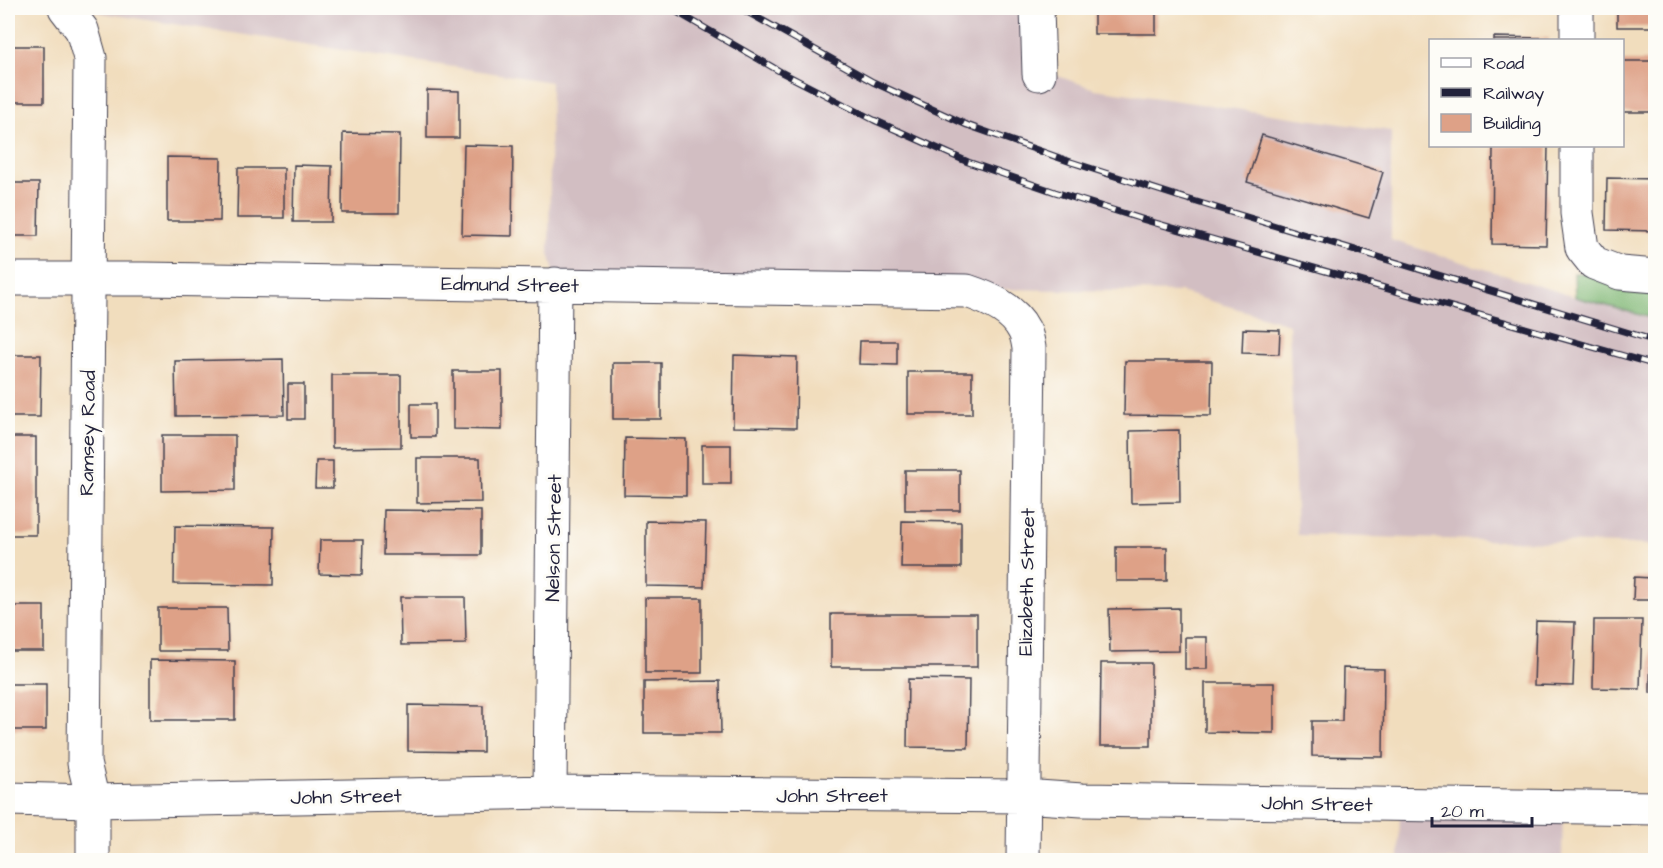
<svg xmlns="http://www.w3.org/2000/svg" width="1663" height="868" viewBox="0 0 1663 868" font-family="'Architects Daughter',sans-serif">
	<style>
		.industrial { fill: #d2bec2 }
		.forest { fill: #7db672; stroke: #506c56; stroke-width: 1.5 }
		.building { fill: #dea187 }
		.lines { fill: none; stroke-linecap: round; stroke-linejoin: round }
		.minor-casing { stroke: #413e4e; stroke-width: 35 }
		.tertiary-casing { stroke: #413e4e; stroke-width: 35 }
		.minor { stroke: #fff; stroke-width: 33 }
		.tertiary { stroke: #fff; stroke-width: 33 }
		.rail-casing { stroke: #22223b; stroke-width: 7 }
		.rail { stroke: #fdfcf7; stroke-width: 4.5; stroke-dasharray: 14; stroke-linecap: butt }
		.labels { text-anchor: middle; stroke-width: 6; stroke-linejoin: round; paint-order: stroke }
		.street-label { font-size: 20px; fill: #22223b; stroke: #fdfcf7 }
	</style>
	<rect width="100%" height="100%" fill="#fdfcf7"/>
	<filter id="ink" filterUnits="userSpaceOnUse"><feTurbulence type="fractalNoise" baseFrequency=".0167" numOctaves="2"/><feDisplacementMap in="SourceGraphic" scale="12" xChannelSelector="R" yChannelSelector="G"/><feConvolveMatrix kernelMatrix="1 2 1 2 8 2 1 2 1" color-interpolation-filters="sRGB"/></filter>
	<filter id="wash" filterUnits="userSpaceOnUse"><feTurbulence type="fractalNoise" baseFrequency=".008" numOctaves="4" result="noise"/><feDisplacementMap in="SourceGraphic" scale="24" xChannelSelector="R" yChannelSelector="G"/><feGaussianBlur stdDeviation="1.35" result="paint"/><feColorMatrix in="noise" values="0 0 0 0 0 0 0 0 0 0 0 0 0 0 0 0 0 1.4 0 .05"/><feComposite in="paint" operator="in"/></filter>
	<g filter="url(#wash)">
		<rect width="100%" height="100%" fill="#f1ddbd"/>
		<path class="industrial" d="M 69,8 L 941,8 L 1029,10 L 1029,66 L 1095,89 L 1391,131 L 1391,240 L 1575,297 L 1655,319 L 1655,545 L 1297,535 L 1289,324 L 1180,292 L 557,282 L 549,253 L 551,82 Z
			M 1400,802 L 1563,804 L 1562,860 L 1399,860 Z"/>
		<path class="forest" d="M 1574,273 L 1655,274 L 1655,319 L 1575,297 Z"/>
		<g id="blocks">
			<path class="building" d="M 1094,8 L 1156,8 L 1156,34 L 1094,34 Z
				M 1617,8 L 1656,8 L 1656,27 L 1617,27 Z
				M 1494,37 L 1549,38 L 1549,40 L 1494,40 Z
				M 8,46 L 44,46 L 44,102 L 8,102 Z
				M 1622,61 L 1656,61 L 1656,112 L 1622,112 Z
				M 427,90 L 459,91 L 459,138 L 427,138 Z
				M 343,133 L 400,134 L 399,213 L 342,213 Z
				M 1262,135 L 1383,172 L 1369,218 L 1247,182 Z
				M 464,145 L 513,146 L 512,236 L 462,235 Z
				M 1493,146 L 1548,146 L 1546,245 L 1492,244 Z
				M 167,157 L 221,158 L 220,221 L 167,221 Z
				M 294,165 L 332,166 L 331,222 L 293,222 Z
				M 238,168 L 284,168 L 284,218 L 237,218 Z
				M 1607,178 L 1656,179 L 1656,231 L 1606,230 Z
				M 8,183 L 39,183 L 38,236 L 8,236 Z
				M 1243,329 L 1280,330 L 1279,354 L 1242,353 Z
				M 860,341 L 897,341 L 897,365 L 859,364 Z
				M 8,355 L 41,355 L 40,417 L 8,417 Z
				M 734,355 L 797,357 L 796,428 L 733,427 Z
				M 283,359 L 284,415 L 176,416 L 175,361 Z
				M 1125,361 L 1212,361 L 1211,416 L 1124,415 Z
				M 613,363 L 661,363 L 661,419 L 613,419 Z
				M 453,371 L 502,371 L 502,430 L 453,429 Z
				M 908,372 L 972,372 L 972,414 L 908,414 Z
				M 332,375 L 401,375 L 401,447 L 332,448 Z
				M 288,384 L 304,384 L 304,419 L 288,419 Z
				M 411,404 L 435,404 L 435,437 L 411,437 Z
				M 1179,430 L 1180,502 L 1131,503 L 1130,431 Z
				M 162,435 L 235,435 L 235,490 L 162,491 Z
				M 8,437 L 36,437 L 36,535 L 8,535 Z
				M 625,438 L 686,439 L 686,496 L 624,495 Z
				M 702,445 L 731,445 L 731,484 L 702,484 Z
				M 417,458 L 480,458 L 481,502 L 417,503 Z
				M 316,461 L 333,461 L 333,488 L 315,488 Z
				M 905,470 L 960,470 L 960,510 L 905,510 Z
				M 384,510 L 481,511 L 481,555 L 383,555 Z
				M 646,521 L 706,522 L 704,587 L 646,586 Z
				M 902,521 L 961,522 L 961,568 L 901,568 Z
				M 175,526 L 274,527 L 273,585 L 174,584 Z
				M 320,540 L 363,540 L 362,575 L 319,574 Z
				M 1116,547 L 1167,547 L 1167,581 L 1116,581 Z
				M 1634,577 L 1651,578 L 1650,600 L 1633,600 Z
				M 400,597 L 465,597 L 466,644 L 401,645 Z
				M 645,598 L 702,598 L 702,673 L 645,673 Z
				M 8,606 L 44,606 L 44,651 L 8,651 Z
				M 158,608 L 227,608 L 228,651 L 158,651 Z
				M 1179,608 L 1179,651 L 1110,652 L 1109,609 Z
				M 831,614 L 977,614 L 977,667 L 831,667 Z
				M 1594,620 L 1642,620 L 1640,689 L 1593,688 Z
				M 1536,621 L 1575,622 L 1573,686 L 1534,685 Z
				M 1185,637 L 1207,637 L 1207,669 L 1185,669 Z
				M 1651,637 L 1656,637 L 1656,693 L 1650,693 Z
				M 150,660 L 235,661 L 235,720 L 150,720 Z
				M 1101,663 L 1151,663 L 1151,746 L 1100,746 Z
				M 1343,668 L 1384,669 L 1383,757 L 1312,756 L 1312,721 L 1342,721 Z
				M 908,679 L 969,680 L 968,748 L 907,747 Z
				M 720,681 L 721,733 L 644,733 L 644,682 Z
				M 1205,683 L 1274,683 L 1274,733 L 1205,732 Z
				M 8,684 L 46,684 L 46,730 L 8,730 Z
				M 408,705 L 483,706 L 483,752 L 408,751 Z"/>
		</g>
	</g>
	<g filter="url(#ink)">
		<use href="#blocks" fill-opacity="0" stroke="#413e4e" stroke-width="1.5"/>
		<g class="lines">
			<g class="minor-casing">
				<path id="minor" d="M 1037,8 L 1039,74
					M 1577,40 L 1577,8
					M 1577,146 L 1577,213 L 1582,248 L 1594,263 L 1620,273 L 1656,276
					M 8,279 L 143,279 L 967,291 C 988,298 1014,309 1024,330 C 1027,335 1028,342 1029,348 L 1023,860
					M 550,792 L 555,284
					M 93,860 L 93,801 L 550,792 L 1023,796 L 1082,800 L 1656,808"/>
			</g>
			<g class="tertiary-casing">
				<path id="tertiary" d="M 8,799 L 93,801 L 84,763 L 90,58 L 82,30 L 65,8"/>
			</g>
			<use href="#minor" class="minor"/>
			<use href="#tertiary" class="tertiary"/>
			<g class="rail-casing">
				<path id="rail" d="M 670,8 L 781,72 L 874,120 L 968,162 L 1055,192 L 1145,220 L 1656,365
					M 740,8 L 873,82 L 967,125 L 1071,162 L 1177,196 L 1656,341"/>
			</g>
			<use href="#rail" class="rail"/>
		</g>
	</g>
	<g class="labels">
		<g class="street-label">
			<text transform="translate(510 284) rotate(1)" y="7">Edmund Street</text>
			<text transform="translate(87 433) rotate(-89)" y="7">Ramsey Road</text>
			<text transform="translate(553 538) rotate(-89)" y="7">Nelson Street</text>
			<text transform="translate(1026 582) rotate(-89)" y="7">Elizabeth Street</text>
			<text x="832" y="802">John Street</text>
			<text transform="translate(346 796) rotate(-1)" y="7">John Street</text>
			<text transform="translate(1317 803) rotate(1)" y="7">John Street</text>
		</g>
	</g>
	<rect width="1663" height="868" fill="none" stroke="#fdfcf7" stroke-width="30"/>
	<rect x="1429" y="39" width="195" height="108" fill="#fdfcf7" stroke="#a5a5ac" stroke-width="1.5"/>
	<rect x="1441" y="58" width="30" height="9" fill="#ffffff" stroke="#a5a5ac" stroke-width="1.5"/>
	<text x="1483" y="69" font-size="18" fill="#22223b">Road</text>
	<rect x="1441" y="88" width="30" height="9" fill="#22223b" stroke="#a5a5ac" stroke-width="1.5"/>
	<text x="1483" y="99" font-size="18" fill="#22223b">Railway</text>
	<rect x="1441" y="114" width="30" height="18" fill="#dea187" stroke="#a5a5ac" stroke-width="1.5"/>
	<text x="1483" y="129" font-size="18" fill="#22223b">Building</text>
	<path d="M1432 817v9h100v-9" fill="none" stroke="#22223b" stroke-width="3"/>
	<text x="1441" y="817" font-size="18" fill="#22223b" stroke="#fdfcf7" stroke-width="4.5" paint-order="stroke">20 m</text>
</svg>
